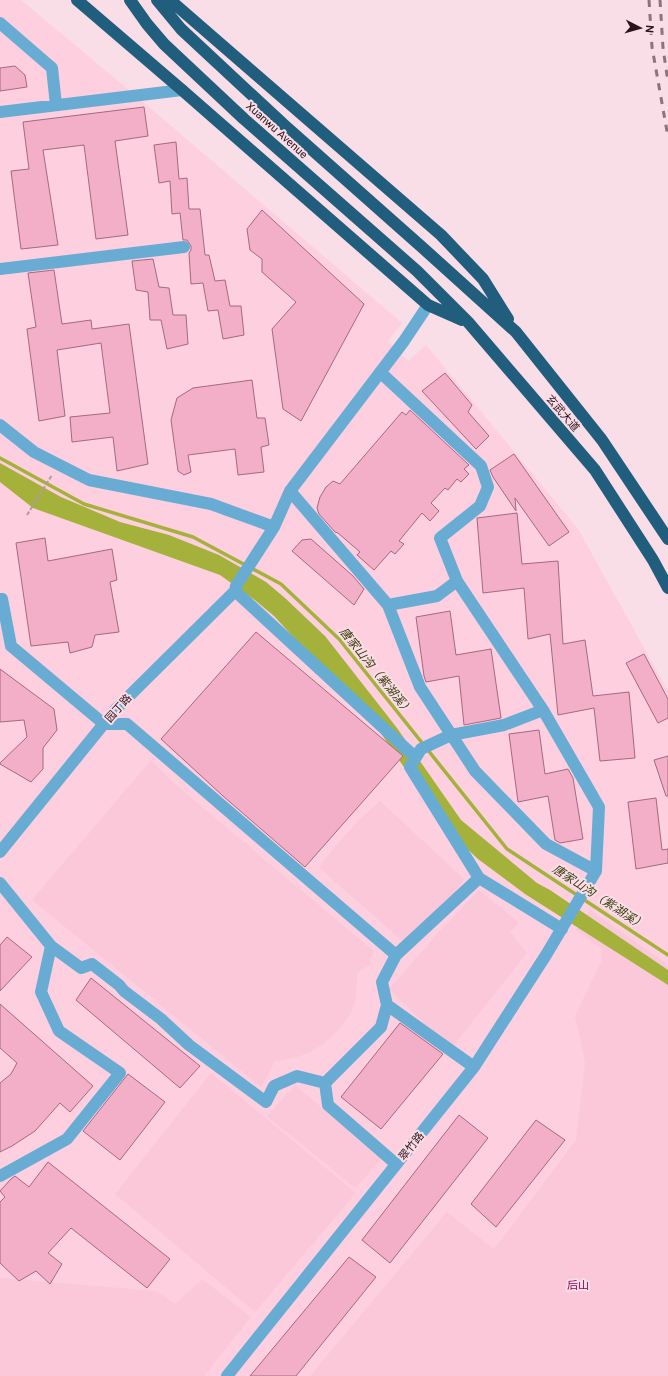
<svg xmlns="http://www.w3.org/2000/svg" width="668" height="1376" viewBox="0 0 668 1376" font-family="Roboto,'Noto Sans SC',sans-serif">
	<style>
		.built { fill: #fdcfdf }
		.green { fill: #fbc8d9 }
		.water { fill: #a4b23c }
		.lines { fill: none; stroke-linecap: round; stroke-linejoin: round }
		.stream { stroke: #a4b23c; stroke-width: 3.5 }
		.building { fill: #f3afc8; stroke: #a56980 }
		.path { stroke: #b499a2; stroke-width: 2; stroke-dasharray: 4 2; stroke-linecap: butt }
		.minor { stroke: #68acd4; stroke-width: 12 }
		.highway { stroke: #215e7e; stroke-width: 12 }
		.rail { stroke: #8d737c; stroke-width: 3; stroke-dasharray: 7 7; stroke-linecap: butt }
		.labels { text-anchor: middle; stroke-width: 4; stroke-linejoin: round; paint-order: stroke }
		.street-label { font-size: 11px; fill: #2b131c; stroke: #fadee7 }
		.park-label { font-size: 11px; fill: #8f0552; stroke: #fadee7 }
		.water-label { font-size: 12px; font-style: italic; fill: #373c0c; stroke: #fadee7 }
	</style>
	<rect width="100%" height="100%" fill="#fadee7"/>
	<path class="built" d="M 0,0 L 21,0 L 136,96 L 402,323 L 388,341 L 408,361 L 426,345 L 578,529 L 668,691 L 668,1376 L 0,1376 Z"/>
	<path class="green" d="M 151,760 L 176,785 L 375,952 L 370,959 L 372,964 L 357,972 C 357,986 357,1002 350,1014 C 347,1020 341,1026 337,1031 C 320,1050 300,1059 275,1061 L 261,1087 L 32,900 Z
		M 380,801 L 464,879 L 453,896 L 406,944 L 322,870 L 319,866 L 339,842 L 359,820 Z
		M 479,890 L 519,923 L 510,932 L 527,953 L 451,1049 L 389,989 L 440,931 Z
		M 590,910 L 668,965 L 668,1376 L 310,1376 L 447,1212 L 494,1249 L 576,1140 L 585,1062 L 575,1016 L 601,962 L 602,949 L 576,930 Z
		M 211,1073 L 356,1193 L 255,1312 L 115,1194 Z
		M 295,1085 L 383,1158 L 355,1188 L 267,1116 Z
		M 0,1278 L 156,1291 L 175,1304 L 202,1279 L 251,1317 L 204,1376 L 0,1376 Z"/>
	<path class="water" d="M 0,463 L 61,497 L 120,522 L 169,535 L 219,555 L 266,582 L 285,598 L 325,636 L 397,728 L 461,820 L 537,883 L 550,890 L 668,970 L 668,985 L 525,894 L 478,859 L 446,829 L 378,729 L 274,616 L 256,601 L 220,575 L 33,508 L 0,482 Z"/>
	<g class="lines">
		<path class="stream" d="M 0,458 L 84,504 L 193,537 L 281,584 L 339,639 L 507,849 L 668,955"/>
	</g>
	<path class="building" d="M 15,66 L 25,75 L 27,87 L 0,91 L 0,68 Z
		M 144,107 L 148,136 L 115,141 L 128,235 L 96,239 L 84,145 L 43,150 L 58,245 L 21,249 L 11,171 L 29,169 L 23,122 Z
		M 176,142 L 179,179 L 187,178 L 189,209 L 200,209 L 205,255 L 209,255 L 215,281 L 225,280 L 230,306 L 241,306 L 244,335 L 223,339 L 218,310 L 208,311 L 203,283 L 191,284 L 189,253 L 191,250 L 191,246 L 187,240 L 183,240 L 180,213 L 172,214 L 170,181 L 159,183 L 154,145 Z
		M 262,210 L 364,304 L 301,421 L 283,409 L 272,329 L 296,302 L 262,272 L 262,259 L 250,250 L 247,229 Z
		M 153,259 L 159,287 L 169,288 L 173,315 L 186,315 L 188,344 L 167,349 L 161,320 L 150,320 L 148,292 L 136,290 L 132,261 Z
		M 54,270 L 62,324 L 91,320 L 92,329 L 129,324 L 148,464 L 117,471 L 113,437 L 72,442 L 70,417 L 110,413 L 101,343 L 57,350 L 65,416 L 39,421 L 27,329 L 36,327 L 28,273 Z
		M 445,373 L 472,405 L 468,412 L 489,436 L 476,449 L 422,391 Z
		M 252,380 L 257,418 L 265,418 L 269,445 L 261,447 L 264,472 L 238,475 L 235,449 L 188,455 L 191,472 L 184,475 L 178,471 L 171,420 L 177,398 L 193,388 Z
		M 410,410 L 469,465 L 464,469 L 469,474 L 461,482 L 457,479 L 448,490 L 445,488 L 431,503 L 439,511 L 430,521 L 422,513 L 399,541 L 404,544 L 395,554 L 391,551 L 374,570 L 357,555 L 360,552 L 338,533 L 335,532 L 319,514 L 317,508 L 320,497 L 326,487 L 333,481 L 340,484 L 402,412 L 406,415 Z
		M 514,454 L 569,532 L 549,546 L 515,498 L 516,511 L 493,477 L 490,470 Z
		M 517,513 L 522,564 L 558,561 L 563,644 L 585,640 L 593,696 L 629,692 L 635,758 L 600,761 L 594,708 L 558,715 L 550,634 L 528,639 L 524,588 L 483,593 L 477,518 Z
		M 45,538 L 48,561 L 112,549 L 117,580 L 110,582 L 119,632 L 95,635 L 92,647 L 70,653 L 68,642 L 31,646 L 16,543 Z
		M 311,539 L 353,576 L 364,589 L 354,605 L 292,551 L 302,540 Z
		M 450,611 L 456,655 L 491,649 L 501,718 L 464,725 L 459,676 L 426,682 L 424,676 L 416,617 Z
		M 256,632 L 403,756 L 305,867 L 223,796 L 161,739 Z
		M 644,654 L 668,699 L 668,718 L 658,723 L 626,663 Z
		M 0,669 L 54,709 L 57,730 L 43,748 L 43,769 L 31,782 L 0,764 L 0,763 L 27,737 L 24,720 L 0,722 Z
		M 539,730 L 545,774 L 568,769 L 573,778 L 583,839 L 560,843 L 555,840 L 548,796 L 518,802 L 509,734 Z
		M 668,756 L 668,796 L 666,796 L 654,760 Z
		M 656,798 L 662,850 L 668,849 L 668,863 L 636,869 L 628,802 Z
		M 7,937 L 32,957 L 0,991 L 0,945 Z
		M 91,978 L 200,1066 L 180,1088 L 76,1000 Z
		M 0,1004 L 93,1086 L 70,1112 L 60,1103 L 35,1131 L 12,1146 L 0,1152 L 0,1083 L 11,1074 L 17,1063 L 0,1048 Z
		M 400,1023 L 443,1054 L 381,1129 L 341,1097 Z
		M 128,1074 L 165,1102 L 120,1160 L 83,1131 Z
		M 459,1115 L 488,1138 L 390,1263 L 362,1240 Z
		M 536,1120 L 565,1140 L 496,1227 L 471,1204 Z
		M 48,1162 L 170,1259 L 147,1288 L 71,1228 L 48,1253 L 62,1264 L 50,1284 L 36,1271 L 19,1281 L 0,1263 L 0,1202 L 5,1197 L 0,1191 L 11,1179 L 15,1176 L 29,1187 Z
		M 349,1257 L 376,1277 L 296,1376 L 250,1376 Z"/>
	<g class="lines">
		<path class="path" d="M 27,515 L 52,475"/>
		<path class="minor" d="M 0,23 L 52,68 L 56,105
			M 0,112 L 182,90
			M 0,269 L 184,247
			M 380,372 L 481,466 L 488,487 L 480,506 L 440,538 L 457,581 L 437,596 L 388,605
			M 0,425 L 34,452 L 89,480 L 211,504 L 274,527
			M 457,581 L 543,710 L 599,807 L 596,871
			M 235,591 L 415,757
			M 0,599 L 2,599 L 11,646 L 104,724 L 127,724 L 396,955 L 479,878 L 410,767 L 421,749 L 451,735 L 504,725 L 543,710
			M 0,852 L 115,710 L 235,591 L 236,586 L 274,527 L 290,491 L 404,341 L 428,305
			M 479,878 L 562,929
			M 0,883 L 51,946 L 41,992 L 59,1031 L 120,1073 L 67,1139 L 0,1176
			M 51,946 L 81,968 L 92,964 L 119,985 L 124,991 L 161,1019 L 189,1045 L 266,1102 L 274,1086 L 297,1076 L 325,1083 L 381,1027 L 387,1005 L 382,982 L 396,955
			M 387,1005 L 474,1067
			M 325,1083 L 328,1105 L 396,1164
			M 227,1376 L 474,1067 L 546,955 L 596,871 L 546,844 L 475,771 L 420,687 L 388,605 L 290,491"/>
		<path class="highway" d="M 77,0 L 182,90 L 428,305 L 462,320
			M 130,0 L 147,24 L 164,44 L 244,119 L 417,271 L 468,322 L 595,470 L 653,560 L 668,588
			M 157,0 L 181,29 L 283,124 L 424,249 L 516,332 L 602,440 L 668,539
			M 170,0 L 441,235 L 483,279 L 508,319"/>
		<path class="rail" d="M 649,0 L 652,47 L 668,137
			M 660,0 L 663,48 L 668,82"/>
	</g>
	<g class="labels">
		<g class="street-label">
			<text transform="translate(277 130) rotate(42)" y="4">Xuanwu Avenue</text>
			<text transform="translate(563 413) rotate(49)" y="4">玄武大道</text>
			<text transform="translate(118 708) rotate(-48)" y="4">园丁路</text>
			<text transform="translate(411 1146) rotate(-51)" y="4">翠竹路</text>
		</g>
		<g class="park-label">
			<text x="578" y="1289">后山</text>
		</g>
		<g class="water-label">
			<text transform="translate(376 671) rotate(51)" y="4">唐家山沟（紫湖溪）</text>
			<text transform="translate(599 897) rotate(33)" y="4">唐家山沟（紫湖溪）</text>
		</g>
	</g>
	<g transform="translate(640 28) rotate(96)" stroke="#fadee7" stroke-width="3" paint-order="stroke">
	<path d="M0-3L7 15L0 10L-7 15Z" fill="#2b131c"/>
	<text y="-6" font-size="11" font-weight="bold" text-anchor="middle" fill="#2b131c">N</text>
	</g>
</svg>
